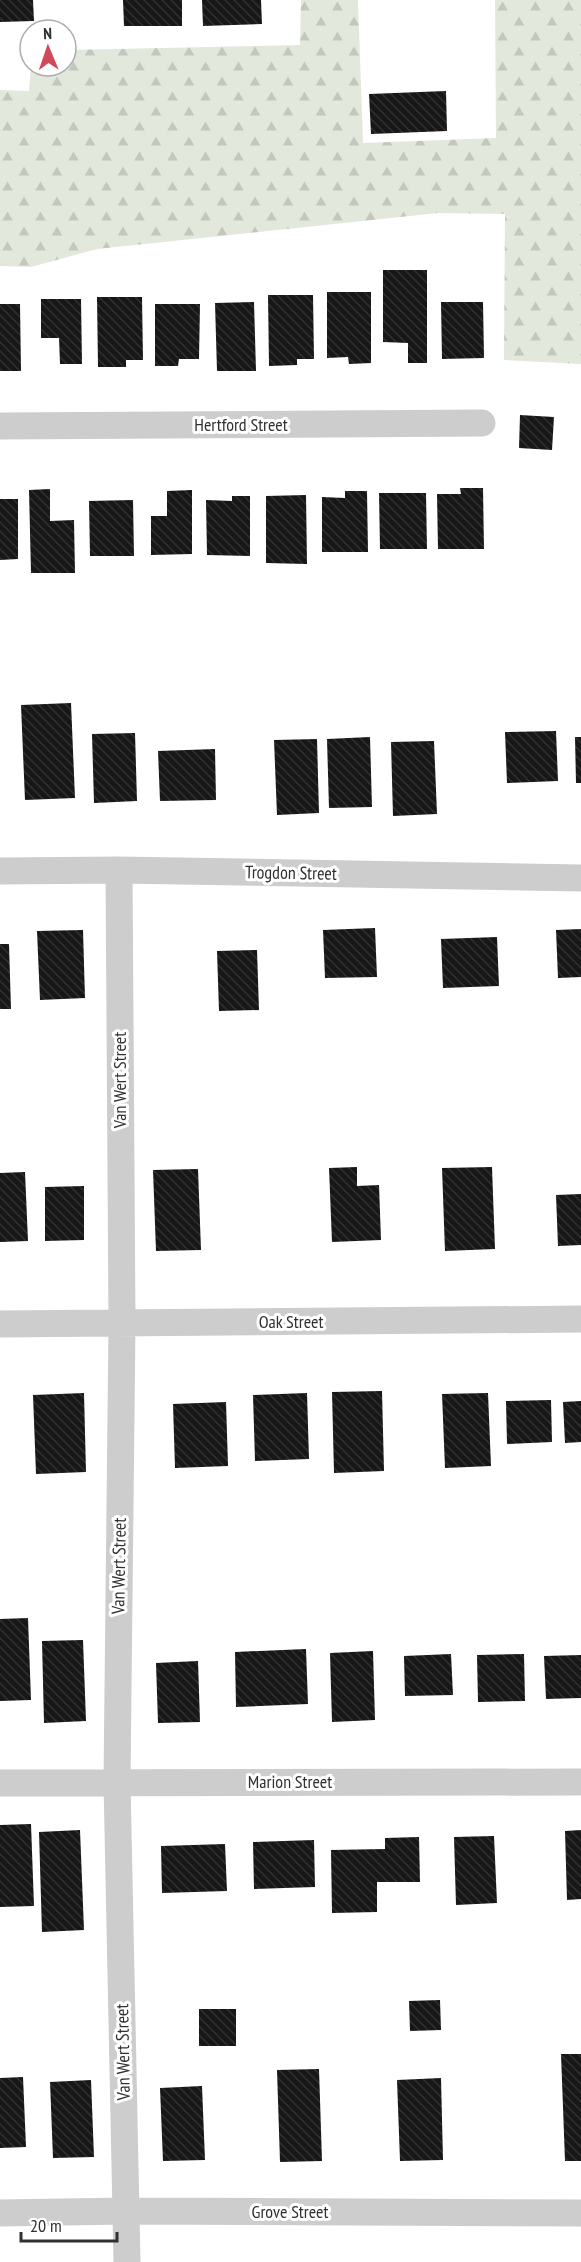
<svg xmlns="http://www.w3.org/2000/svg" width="581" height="2262" viewBox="0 0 581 2262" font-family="'PT Sans Narrow',sans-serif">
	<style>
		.forest { fill: url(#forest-firs) }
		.building { fill: url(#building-back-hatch) }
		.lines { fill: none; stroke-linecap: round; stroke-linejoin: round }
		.minor { stroke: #cdcdcd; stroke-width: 27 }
		.labels { text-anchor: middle; stroke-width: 6; stroke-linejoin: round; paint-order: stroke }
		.street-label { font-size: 18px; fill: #303030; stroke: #fff }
	</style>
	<defs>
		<pattern id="forest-firs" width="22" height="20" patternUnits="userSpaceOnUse" patternTransform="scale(1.5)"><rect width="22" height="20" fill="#e3e8dd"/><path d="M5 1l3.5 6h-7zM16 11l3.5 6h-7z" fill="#c3c7be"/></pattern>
		<pattern id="building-back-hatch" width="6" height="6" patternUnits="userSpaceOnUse" patternTransform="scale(1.5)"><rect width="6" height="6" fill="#171717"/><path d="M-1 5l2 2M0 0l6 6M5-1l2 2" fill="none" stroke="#303030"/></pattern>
	</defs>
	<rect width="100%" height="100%" fill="#fff"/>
	<path class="forest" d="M 301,0 L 358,0 L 363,143 L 496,138 L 495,0 L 581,0 L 581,364 L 504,360 L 505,214 L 438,213 L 97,249 L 31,267 L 0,266 L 0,90 L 29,91 L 31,66 L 66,66 L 66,50 L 300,45 Z"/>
	<path class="building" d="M 0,0 L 33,0 L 34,21 L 0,22 Z
		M 123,0 L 182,0 L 182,26 L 124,26 Z
		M 202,0 L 261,0 L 262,24 L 203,26 Z
		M 446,91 L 447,131 L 371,134 L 369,94 Z
		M 383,270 L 427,270 L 427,363 L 408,363 L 408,343 L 383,342 Z
		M 327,292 L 371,292 L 371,363 L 349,364 L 348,357 L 327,358 Z
		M 268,295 L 313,295 L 314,359 L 297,359 L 297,365 L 269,366 Z
		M 97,297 L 142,297 L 143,360 L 126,360 L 126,367 L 98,367 Z
		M 41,299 L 81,299 L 82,364 L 60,364 L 59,338 L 41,338 Z
		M 254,302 L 256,371 L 217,371 L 215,303 Z
		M 441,302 L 483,302 L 484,358 L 442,359 Z
		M 0,304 L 20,304 L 21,371 L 0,371 Z
		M 155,304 L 200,304 L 199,359 L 179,359 L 178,366 L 155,366 Z
		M 520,415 L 554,417 L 552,450 L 519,448 Z
		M 460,488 L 483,488 L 484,549 L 438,549 L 437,494 L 461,494 Z
		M 50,489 L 50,521 L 74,520 L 75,573 L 31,573 L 29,490 Z
		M 192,490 L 192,554 L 151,555 L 151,516 L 167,516 L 167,491 Z
		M 345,491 L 367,491 L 368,552 L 322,552 L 322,497 L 345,498 Z
		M 379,493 L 426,493 L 427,549 L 380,549 Z
		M 306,495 L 307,564 L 266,563 L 266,496 Z
		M 232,496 L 250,496 L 250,556 L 207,555 L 206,500 L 232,501 Z
		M 0,499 L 18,499 L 18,559 L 0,560 Z
		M 133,500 L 134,556 L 90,556 L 89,501 Z
		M 71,703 L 75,798 L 25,800 L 21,705 Z
		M 556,731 L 558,781 L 507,783 L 505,732 Z
		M 135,733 L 137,801 L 94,803 L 92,734 Z
		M 370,737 L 372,807 L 329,808 L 327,739 Z
		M 575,737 L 581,737 L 581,783 L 576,783 Z
		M 317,739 L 319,813 L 277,815 L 274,740 Z
		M 434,741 L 437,814 L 393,816 L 391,742 Z
		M 215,749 L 216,800 L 160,801 L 158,751 Z
		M 375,928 L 377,977 L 325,978 L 323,930 Z
		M 581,929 L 581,977 L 558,978 L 556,930 Z
		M 83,930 L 85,998 L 40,1000 L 37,931 Z
		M 497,937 L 499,986 L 443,988 L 441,939 Z
		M 0,944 L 9,944 L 11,1009 L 0,1009 Z
		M 257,950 L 259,1010 L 219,1011 L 217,951 Z
		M 357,1167 L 357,1186 L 379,1185 L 381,1240 L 332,1242 L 329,1168 Z
		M 492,1167 L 495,1249 L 445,1251 L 442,1168 Z
		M 198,1169 L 201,1250 L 156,1251 L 153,1170 Z
		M 25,1172 L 28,1241 L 0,1242 L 0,1173 Z
		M 84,1186 L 84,1240 L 45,1241 L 45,1187 Z
		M 581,1194 L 581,1245 L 558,1246 L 556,1195 Z
		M 382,1391 L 384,1471 L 334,1473 L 332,1392 Z
		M 84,1393 L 86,1472 L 36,1474 L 33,1395 Z
		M 307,1393 L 309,1459 L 255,1461 L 253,1395 Z
		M 488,1393 L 491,1466 L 445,1468 L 442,1394 Z
		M 551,1400 L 552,1442 L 507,1444 L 506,1401 Z
		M 581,1401 L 581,1442 L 565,1443 L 563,1402 Z
		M 226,1402 L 228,1466 L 175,1468 L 173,1404 Z
		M 28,1618 L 31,1700 L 0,1701 L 0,1619 Z
		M 83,1640 L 86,1721 L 44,1723 L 42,1641 Z
		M 306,1649 L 308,1704 L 236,1707 L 235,1652 Z
		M 373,1651 L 375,1720 L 332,1722 L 330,1653 Z
		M 451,1654 L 453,1695 L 405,1696 L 404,1656 Z
		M 524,1654 L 525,1701 L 478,1702 L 477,1655 Z
		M 581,1655 L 581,1698 L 546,1699 L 544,1656 Z
		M 198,1661 L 200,1722 L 158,1723 L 156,1663 Z
		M 31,1824 L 34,1906 L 0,1907 L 0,1825 Z
		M 80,1830 L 84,1930 L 42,1932 L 39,1832 Z
		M 581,1830 L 581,1899 L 567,1900 L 565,1831 Z
		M 494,1836 L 497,1903 L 456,1905 L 454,1837 Z
		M 419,1837 L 420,1882 L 377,1882 L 377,1912 L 332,1913 L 331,1850 L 385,1849 L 385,1838 Z
		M 314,1840 L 315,1887 L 254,1889 L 253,1842 Z
		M 225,1844 L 227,1891 L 162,1893 L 161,1846 Z
		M 440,2000 L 441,2030 L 410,2031 L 409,2001 Z
		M 199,2009 L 236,2009 L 236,2046 L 199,2046 Z
		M 561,2054 L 581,2054 L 581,2161 L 565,2161 Z
		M 319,2069 L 322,2161 L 280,2162 L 277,2070 Z
		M 23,2077 L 26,2147 L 0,2148 L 0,2078 Z
		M 441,2078 L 443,2160 L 400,2161 L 397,2080 Z
		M 91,2080 L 94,2157 L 53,2158 L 50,2082 Z
		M 202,2086 L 205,2160 L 163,2161 L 160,2088 Z"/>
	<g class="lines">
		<path class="minor" d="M 0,426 L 482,423
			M 119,870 L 122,1323 L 117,1782 L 127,2262
			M 0,871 L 119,870 L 581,878
			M 0,1324 L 581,1319
			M 0,1783 L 581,1782
			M 0,2213 L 127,2211 L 581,2213"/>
	</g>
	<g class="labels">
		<g class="street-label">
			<text x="241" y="431">Hertford Street</text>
			<text transform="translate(291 873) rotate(1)" y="6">Trogdon Street</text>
			<text transform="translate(120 1080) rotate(-90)" y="6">Van Wert Street</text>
			<text x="291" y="1328">Oak Street</text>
			<text transform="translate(119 1566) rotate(-89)" y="6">Van Wert Street</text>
			<text x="290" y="1788">Marion Street</text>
			<text transform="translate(123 2052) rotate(-91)" y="6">Van Wert Street</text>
			<text x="290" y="2218">Grove Street</text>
		</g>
	</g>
	<g transform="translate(48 48) rotate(358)"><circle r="28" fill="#ffffff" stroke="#acacac" stroke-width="1.5"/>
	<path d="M0-4.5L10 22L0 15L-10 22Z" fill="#d1485a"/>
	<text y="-9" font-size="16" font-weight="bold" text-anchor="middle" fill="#303030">N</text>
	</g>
	<path d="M21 2232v9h96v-9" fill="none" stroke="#303030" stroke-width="3"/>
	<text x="30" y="2232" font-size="18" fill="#303030" stroke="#ffffff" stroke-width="4.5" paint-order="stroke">20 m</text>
</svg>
